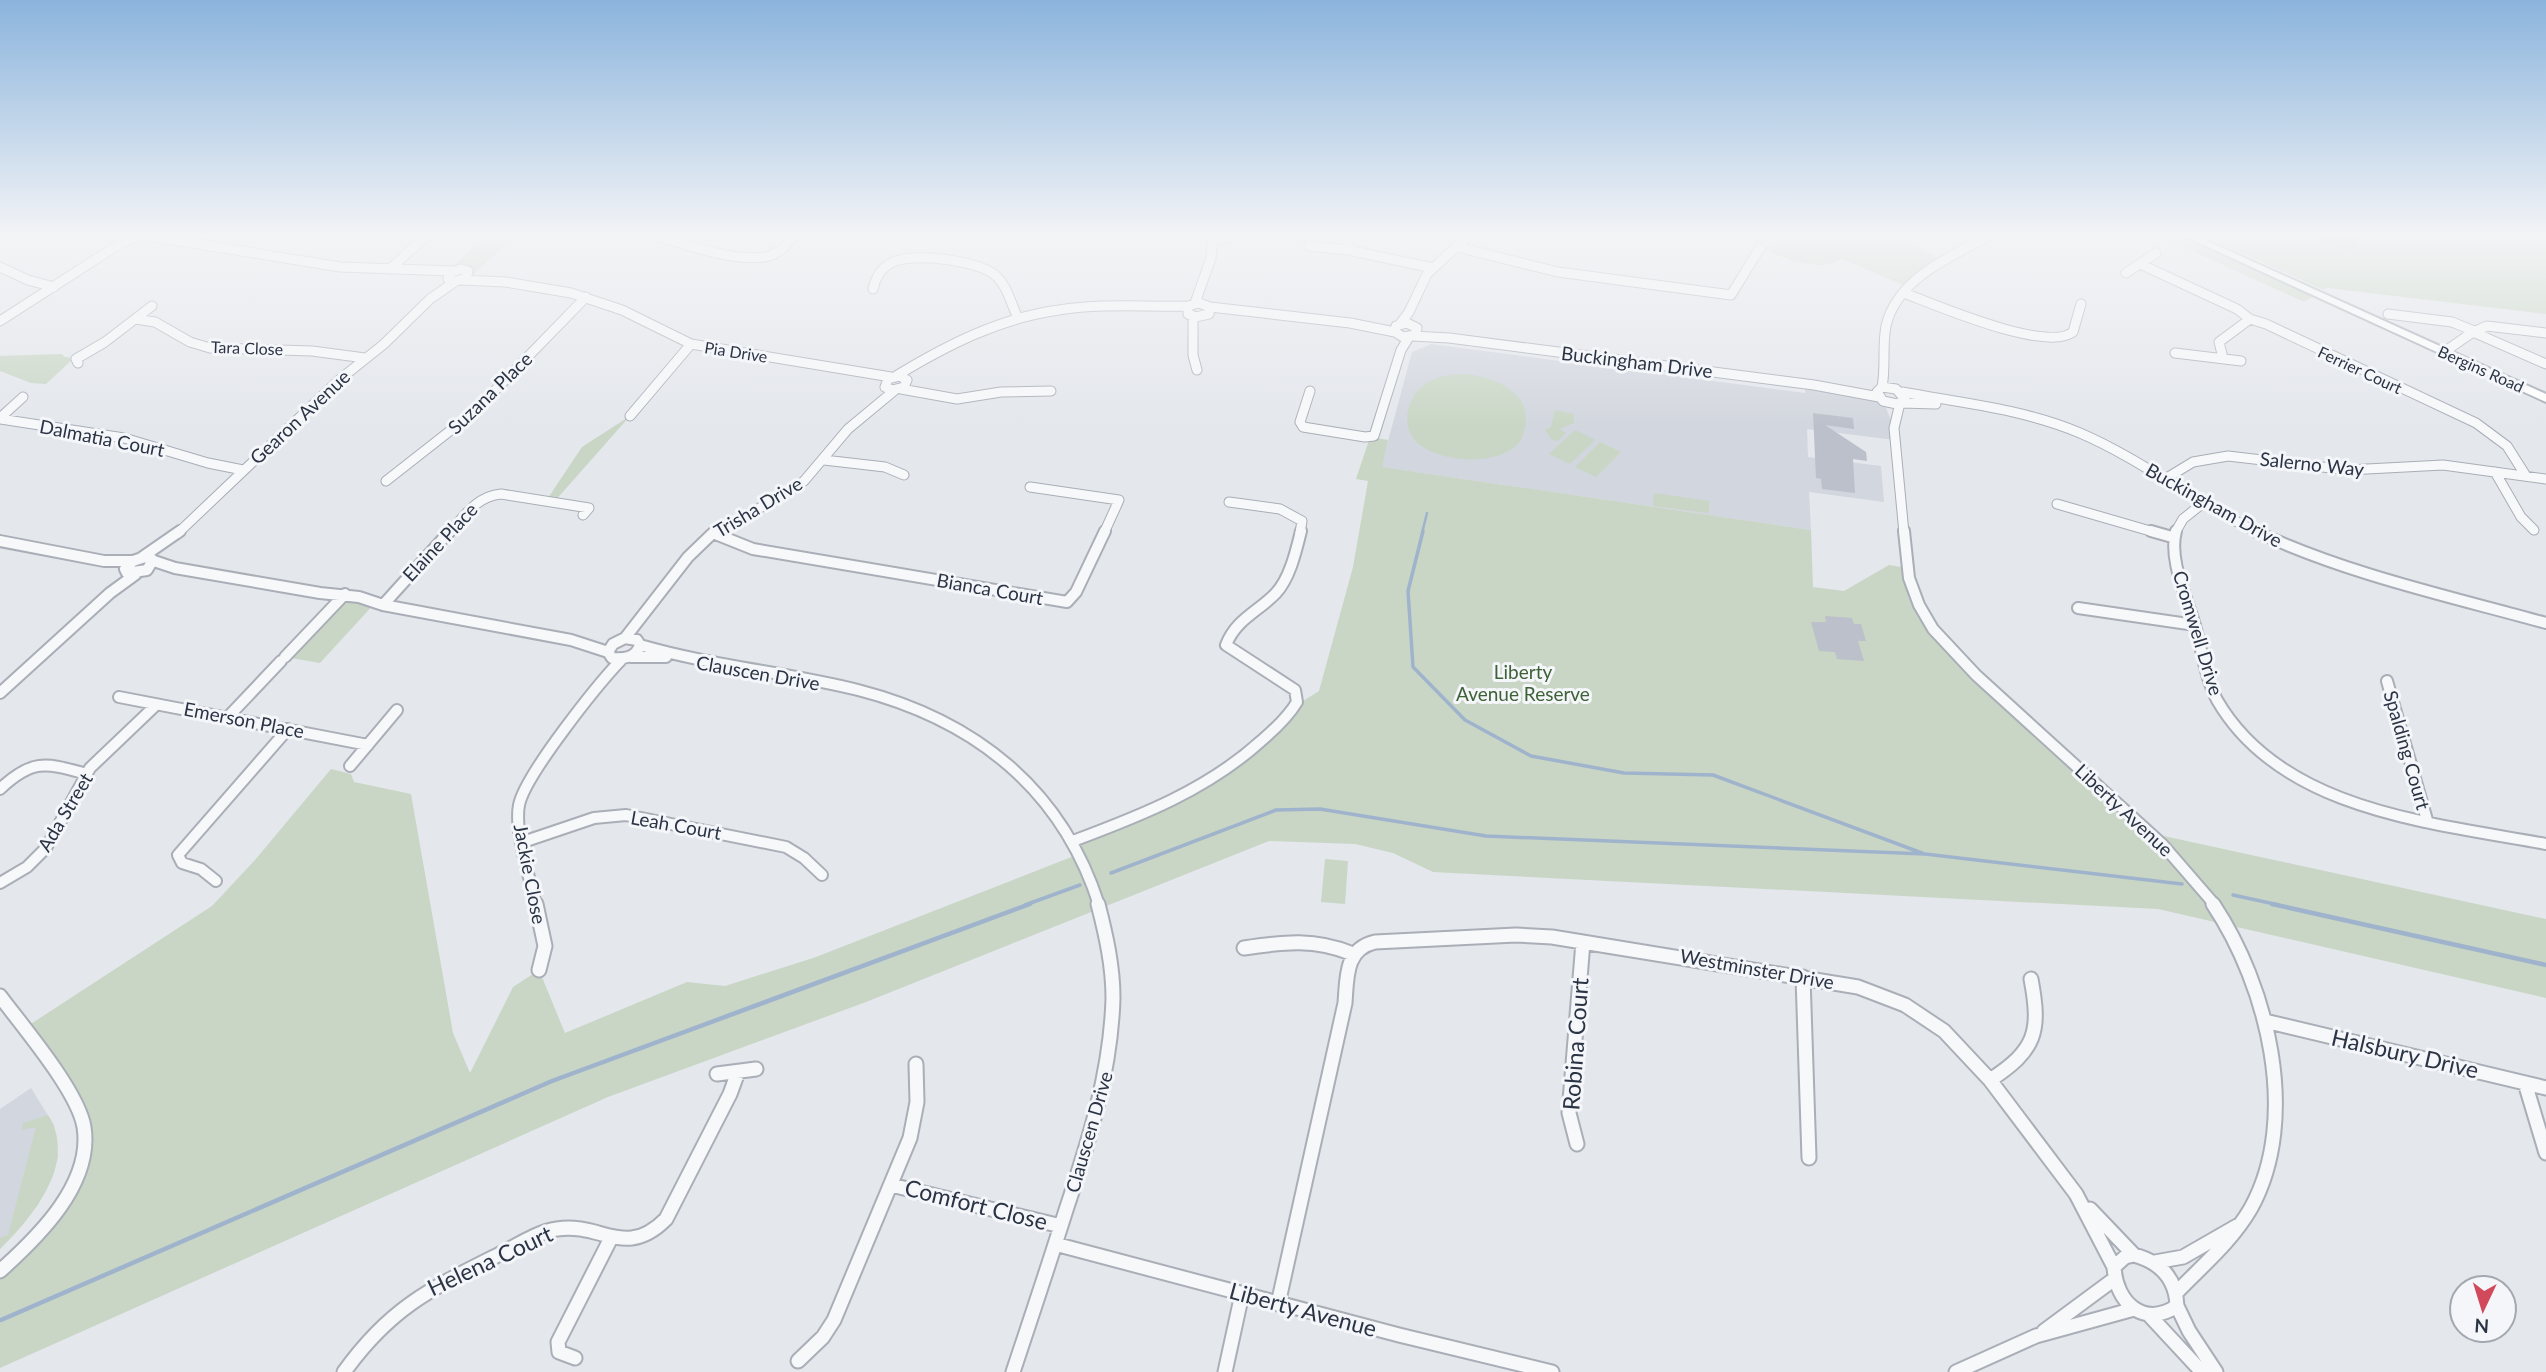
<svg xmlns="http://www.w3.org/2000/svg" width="2546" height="1372" viewBox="0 0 2546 1372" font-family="Lato,sans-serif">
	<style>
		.built { fill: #d2d6de }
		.green { fill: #c9d6c5 }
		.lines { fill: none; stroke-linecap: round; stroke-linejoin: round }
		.stream-far2 { stroke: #9fb4cc; stroke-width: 2.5 }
		.stream-far1 { stroke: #9fb4cc; stroke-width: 3.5 }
		.stream { stroke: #9fb4cc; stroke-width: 4.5 }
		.building { fill: #bbc0ca }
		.street-far2-casing { stroke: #a9aeb7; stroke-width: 11 }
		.street-far1-casing { stroke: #a9aeb7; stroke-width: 14 }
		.street-casing { stroke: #a9aeb7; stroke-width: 17 }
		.secondary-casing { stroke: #a9aeb7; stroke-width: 4 }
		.street-far2 { stroke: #f7f8fa; stroke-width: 9 }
		.street-far1 { stroke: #f7f8fa; stroke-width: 10 }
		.street { stroke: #f7f8fa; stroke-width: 13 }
		.secondary { fill: #fff; fill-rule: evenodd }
		.labels { text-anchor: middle; stroke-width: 6; stroke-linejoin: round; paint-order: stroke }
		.far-street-label { font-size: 16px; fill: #2b3445; stroke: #f4f6f9 }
		.street-label { font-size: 19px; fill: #2b3445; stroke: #f4f6f9 }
		.park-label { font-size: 19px; fill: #3f6138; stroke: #f4f6f9 }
		.near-street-label { font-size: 23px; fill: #2b3445; stroke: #f4f6f9 }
	</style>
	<rect width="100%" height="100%" fill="#e4e7ec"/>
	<path class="built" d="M 1431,344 L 1805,393 L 1805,384 L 1883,401 L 1894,428 L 1895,440 L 1807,429 L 1808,457 L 1881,466 L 1884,502 L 1809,492 L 1811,530 L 1381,467 L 1412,352 Z
		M 31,1088 L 54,1125 L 58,1157 L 53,1176 L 37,1206 L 0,1249 L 0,1109 Z"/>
	<path class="green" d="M 487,235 L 516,235 L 473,275 L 447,271 Z
		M 1794,235 L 1894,235 L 1945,261 L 1908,287 L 1842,259 C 1817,273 1785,259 1760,248 Z
		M 2157,235 L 2187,235 L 2318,294 L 2304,302 Z
		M 2201,235 L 2546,235 L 2546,314 L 2327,288 L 2324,290 Z
		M 62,354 L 65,357 L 74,358 L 46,384 L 31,383 L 0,371 L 0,356 Z
		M 1467,374 C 1495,378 1533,392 1525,428 C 1523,435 1521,442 1515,447 C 1491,465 1447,462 1423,447 C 1397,432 1406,393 1430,381 C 1441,375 1454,375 1467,374 Z
		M 1555,410 L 1574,414 L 1574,423 L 1559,429 L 1566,433 L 1558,441 L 1552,440 L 1545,430 L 1551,427 Z
		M 630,416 L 554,502 L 546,501 L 582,447 Z
		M 1575,430 L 1595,440 L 1570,464 L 1549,454 Z
		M 1370,437 L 1388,440 L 1382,467 L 1811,530 L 1813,587 L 1844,591 L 1889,565 L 1907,568 L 1933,629 L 2150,833 L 2546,919 L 2546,998 L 2158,909 L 1433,872 L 1393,853 L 1355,844 L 1269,841 L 866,1002 L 608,1097 L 0,1368 L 0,1271 L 69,1191 L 85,1128 L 23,1029 L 212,906 L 255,860 L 331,769 L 351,774 L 354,782 L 411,794 L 453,1033 L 470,1073 L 513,987 L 539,970 L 565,1033 L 687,982 L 725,986 L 816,957 L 1079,854 L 1073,841 L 1193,791 L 1295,706 L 1319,691 L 1353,567 L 1368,481 L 1356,479 Z
		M 1600,442 L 1621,452 L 1596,477 L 1575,467 Z
		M 1654,493 L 1709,501 L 1709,513 L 1653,506 Z
		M 345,594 L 376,602 L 320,663 L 285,657 Z
		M 1325,859 L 1348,861 L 1345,904 L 1321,902 Z
		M 48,1115 C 78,1162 33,1217 0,1249 L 0,1238 L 8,1235 L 36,1127 L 22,1130 L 23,1123 Z"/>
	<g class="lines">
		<path class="stream-far2" d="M 1422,533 L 1427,513"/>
		<path class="stream-far1" d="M 1423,531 L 1408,591 L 1413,667 L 1465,720 L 1531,756 L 1624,773 L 1713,775 L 1922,853
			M 1111,873 L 1276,810 L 1320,809 L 1486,836 L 1925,854 L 2182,884
			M 2233,895 L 2279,905
			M 1025,905 L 1080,885"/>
		<path class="stream" d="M 2272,904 L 2546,965
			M 1,1320 L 552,1081 L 1030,904"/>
	</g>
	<path class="building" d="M 2325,235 L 2361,235 L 2352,252 L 2321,242 Z
		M 1813,413 L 1853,418 L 1854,429 L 1825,425 L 1866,452 L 1867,461 L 1853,459 L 1855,493 L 1822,489 L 1821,479 L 1816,478 Z
		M 1825,616 L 1852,618 L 1854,624 L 1861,624 L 1866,641 L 1858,641 L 1864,661 L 1837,659 L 1835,652 L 1819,651 L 1811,622 L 1826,622 Z"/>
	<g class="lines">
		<g class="street-far2-casing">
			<path id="street-far2" d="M 143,235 L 340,267 L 453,271
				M 654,235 C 685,244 738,264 769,256 C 780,253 788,243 795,235
				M 1210,235 L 1213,239 L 1228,238 L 1230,235
				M 1309,246 L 1348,250 L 1433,268
				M 1457,247 L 1558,272 L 1731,295 L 1760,248
				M 1348,250 L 1350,235
				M 2140,264 L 2237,309 L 2250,319 L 2266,324 L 2476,423 L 2507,446 L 2526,476
				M 0,267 L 28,280 L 54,287
				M 390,269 L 427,235
				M 461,269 L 468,271 L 466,278 L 456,281 L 448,279 L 450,273 Z
				M 2126,273 L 2156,253
				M 460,280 L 506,282 L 571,293 L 622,310 L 691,344 L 891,377
				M 873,289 C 875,279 881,268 891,263 C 912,252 977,260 995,275 C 1007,285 1011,304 1018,318
				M 1904,293 C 1936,305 2046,353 2073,332 L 2081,304
				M 1195,303 L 1211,258 L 1213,239
				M 1199,303 L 1210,307 L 1209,314 L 1196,317 L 1188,314 L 1188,306 Z
				M 1210,307 L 1350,323 L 1395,332
				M 2388,314 L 2452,322 L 2474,331
				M 1193,316 L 1193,355 L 1197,370
				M 135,319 L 155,322 L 190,342 L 210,348 L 312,351 L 365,358
				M 0,321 L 121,243 L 143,235
				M 1407,323 L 1417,328 L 1415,335 L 1403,337 L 1395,332 L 1396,326 Z
				M 1400,324 L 1409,312 L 1427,274 L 1469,235
				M 2473,332 L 2487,326 L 2546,333
				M 1413,336 L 1449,338 L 1814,385 L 1879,397
				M 2444,352 L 2473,332 L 2546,364
				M 2175,353 L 2241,361
				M 2223,358 L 2219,342 L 2250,319
				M 78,363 L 76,359 L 105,342 L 152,306
				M 896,376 C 947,345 1000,318 1059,310 C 1102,303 1145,307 1188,306
				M 900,376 L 907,380 L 904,387 L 892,390 L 885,387 L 888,379 Z
				M 1882,387 C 1886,367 1882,346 1886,326 C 1897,278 1952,256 1991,235
				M 1882,387 L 1896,389 L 1905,399 L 1897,404 L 1883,401 L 1877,392 Z
				M 901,389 L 957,399 L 1001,392 L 1051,391
				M 1310,391 L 1300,422 L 1303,427 L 1365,437 L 1374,436 L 1401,350 L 1409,337
				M 1902,392 C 1962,403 2023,409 2080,433 C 2143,460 2197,504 2259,533
				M 1900,403 L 1894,428 L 1904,533
				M 1901,403 L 1936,404
				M 630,416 L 691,344
				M 0,418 L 23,397
				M 0,419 L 124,438 L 208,463 L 243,470
				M 824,460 L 885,467 L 904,475
				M 2495,472 L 2521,517 L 2534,530
				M 2165,479 L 2193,462 L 2228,456 L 2348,470 L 2443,465 L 2546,479
				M 386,481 L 474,412 L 586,297
				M 1030,487 L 1119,500 L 1104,533
				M 1229,502 L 1280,509 L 1302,521 L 1300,533
				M 2057,504 L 2157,533
				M 178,533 L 339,380 L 384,344 L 430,299 L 456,281
				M 449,533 C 464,516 477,496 501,494 L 589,508 L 583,515
				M 713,533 L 782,496 L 804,481 L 848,429 L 895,390
				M 2175,533 L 2183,519 L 2203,503"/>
		</g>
		<g class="street-far1-casing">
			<path id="street-far1" d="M 1904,531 L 1909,578 L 1919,605 L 1933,629 L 1976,675 L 2163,845 L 2215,905
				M 2151,531 L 2172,537
				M 2176,531 C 2168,561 2188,599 2196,629 C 2202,652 2206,679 2217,700 C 2281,811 2433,823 2546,844
				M 2255,531 C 2347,574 2448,596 2546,623
				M 713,533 L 753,549 L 1067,602 L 1076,592 L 1105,531
				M 0,541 L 104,561 L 133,561
				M 145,557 L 153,560 L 147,570 L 127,573 L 125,569 L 133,561 Z
				M 141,558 L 180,531
				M 154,561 L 175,568 L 320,593 L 359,597 L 383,605 L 571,640 L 608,652
				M 383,605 L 450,531
				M 2078,608 L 2195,625
				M 625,638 L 688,557 L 715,531
				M 625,638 L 637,640 L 640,645 C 636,658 624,659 612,658 L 608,652 L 613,644 Z
				M 640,645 C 712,666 786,672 858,690 C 975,720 1062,789 1099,905
				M 285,657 L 345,594
				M 631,657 L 666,657
				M 2387,681 L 2427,820
				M 0,693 L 110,593 L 136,574
				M 119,697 L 368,745
				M 228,717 L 281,661
				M 350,766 L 397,710
				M 0,789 C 33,758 46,763 87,774
				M 1073,841 C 1140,816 1207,790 1261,741 C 1274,730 1288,717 1297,702 L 1295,690 L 1226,645 C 1236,619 1258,612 1276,593 C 1290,578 1296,551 1301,531
				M 523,842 L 594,818 L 626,815 L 786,847 L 804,858 L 822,875
				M 216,881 L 201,869 L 182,863 L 178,855 L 288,729
				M 0,883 L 27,867 L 46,848 L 90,768 L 155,706
				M 536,905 C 530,878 514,831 519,805 C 525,775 598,684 621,660"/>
		</g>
		<g class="street-casing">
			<path id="street" d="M 536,904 L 545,946 L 539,970
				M 1244,948 C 1284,942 1315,938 1353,954
				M 1803,977 L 1809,1158
				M 0,996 C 23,1027 78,1091 84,1127 C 93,1184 38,1237 0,1271
				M 2265,1021 L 2546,1088
				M 717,1074 L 756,1069
				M 1990,1080 C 2036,1050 2041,1032 2031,979
				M 2525,1083 L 2546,1153
				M 1577,1144 L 1569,1113 L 1583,942
				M 891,1185 L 1061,1226
				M 2090,1209 L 2134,1255
				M 1055,1244 L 1399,1335 L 1552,1372
				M 2134,1255 C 2160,1262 2176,1278 2177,1306 C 2144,1328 2116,1303 2114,1267 L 2125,1257 Z
				M 2155,1262 L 2183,1257 L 2237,1226
				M 2177,1292 C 2203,1265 2232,1241 2251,1208 C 2301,1117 2267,985 2213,904
				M 1278,1304 L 1345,1003 C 1347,977 1345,949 1375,942 L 1516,935 L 1552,937 L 1858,987 L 1905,1005 L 1944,1031 L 1990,1080 L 2076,1194 L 2114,1267
				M 2177,1306 L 2189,1331 L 2216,1372
				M 2150,1316 L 2202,1372
				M 2044,1331 L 2113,1280
				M 575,1358 L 559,1352 L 558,1342 L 611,1238
				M 798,1361 L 823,1337 L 834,1320 L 910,1138 L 917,1102 L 916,1064
				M 344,1372 C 390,1308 430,1289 498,1255 C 517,1246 536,1232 557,1229 C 602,1222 625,1260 666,1219 L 730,1094 L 738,1072
				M 1013,1372 C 1031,1318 1049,1264 1066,1210 C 1089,1141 1111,1071 1113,998 C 1113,966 1106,935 1098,904
				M 1225,1372 L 1242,1294
				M 1956,1372 L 2036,1336 L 2134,1309"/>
		</g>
		<g class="secondary-casing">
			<path id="secondary" d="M 2182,235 L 2194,235 L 2546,394 L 2546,402 Z"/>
		</g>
		<use href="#street-far2" class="street-far2"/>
		<use href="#street-far1" class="street-far1"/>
		<use href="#street" class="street"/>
		<use href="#secondary" class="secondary"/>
	</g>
	<linearGradient id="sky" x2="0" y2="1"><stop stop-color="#8bb4dd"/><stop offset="0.55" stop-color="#f3f4f6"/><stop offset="1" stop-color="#f3f4f6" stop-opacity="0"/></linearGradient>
	<rect width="2546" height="427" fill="url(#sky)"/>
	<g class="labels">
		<g class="far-street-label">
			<text transform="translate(247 348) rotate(2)" y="6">Tara Close</text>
			<text transform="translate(736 352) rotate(9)" y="6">Pia Drive</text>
			<text transform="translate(2481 369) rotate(24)" y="6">Bergins Road</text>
			<text transform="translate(2360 370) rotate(25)" y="6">Ferrier Court</text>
		</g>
		<g class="street-label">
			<text transform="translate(1637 362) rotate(7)" y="7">Buckingham Drive</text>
			<text transform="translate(490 393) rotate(-44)" y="7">Suzana Place</text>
			<text transform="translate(300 417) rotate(-43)" y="7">Gearon Avenue</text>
			<text transform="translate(102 438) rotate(11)" y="7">Dalmatia Court</text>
			<text transform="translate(2312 464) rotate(6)" y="7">Salerno Way</text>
			<text transform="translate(2214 505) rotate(29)" y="7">Buckingham Drive</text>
			<text transform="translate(758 507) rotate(-31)" y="7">Trisha Drive</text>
			<text transform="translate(440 542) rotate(-47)" y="7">Elaine Place</text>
			<text transform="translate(990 589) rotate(10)" y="7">Bianca Court</text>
			<text transform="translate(2198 633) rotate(73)" y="7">Cromwell Drive</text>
			<text transform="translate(758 673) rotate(10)" y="7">Clauscen Drive</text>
			<text transform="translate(244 720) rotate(11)" y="7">Emerson Place</text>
			<text transform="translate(2407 750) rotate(74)" y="7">Spalding Court</text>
			<text transform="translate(2124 810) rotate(43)" y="7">Liberty Avenue</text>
			<text transform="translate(65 812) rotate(-59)" y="7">Ada Street</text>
			<text transform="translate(676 825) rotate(10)" y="7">Leah Court</text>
			<text transform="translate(530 874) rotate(79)" y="7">Jackie Close</text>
			<text transform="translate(1757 969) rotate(10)" y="7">Westminster Drive</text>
			<text transform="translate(1089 1132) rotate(-74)" y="7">Clauscen Drive</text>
		</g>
		<g class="park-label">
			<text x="1523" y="679">Liberty<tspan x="1523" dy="22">Avenue Reserve</tspan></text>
		</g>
		<g class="near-street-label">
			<text transform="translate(1576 1044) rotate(-86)" y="8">Robina Court</text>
			<text transform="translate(2405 1054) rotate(13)" y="8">Halsbury Drive</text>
			<text transform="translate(976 1205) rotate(14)" y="8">Comfort Close</text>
			<text transform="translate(490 1261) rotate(-25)" y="8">Helena Court</text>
			<text transform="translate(1303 1310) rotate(15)" y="8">Liberty Avenue</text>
		</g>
	</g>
	<g transform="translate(2483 1309) rotate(184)"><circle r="33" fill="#f4f6f9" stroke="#a4a8b1" stroke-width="2"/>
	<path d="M0-5L12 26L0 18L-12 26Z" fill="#d1495b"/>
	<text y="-10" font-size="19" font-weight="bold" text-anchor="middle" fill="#2b3445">N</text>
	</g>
</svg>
